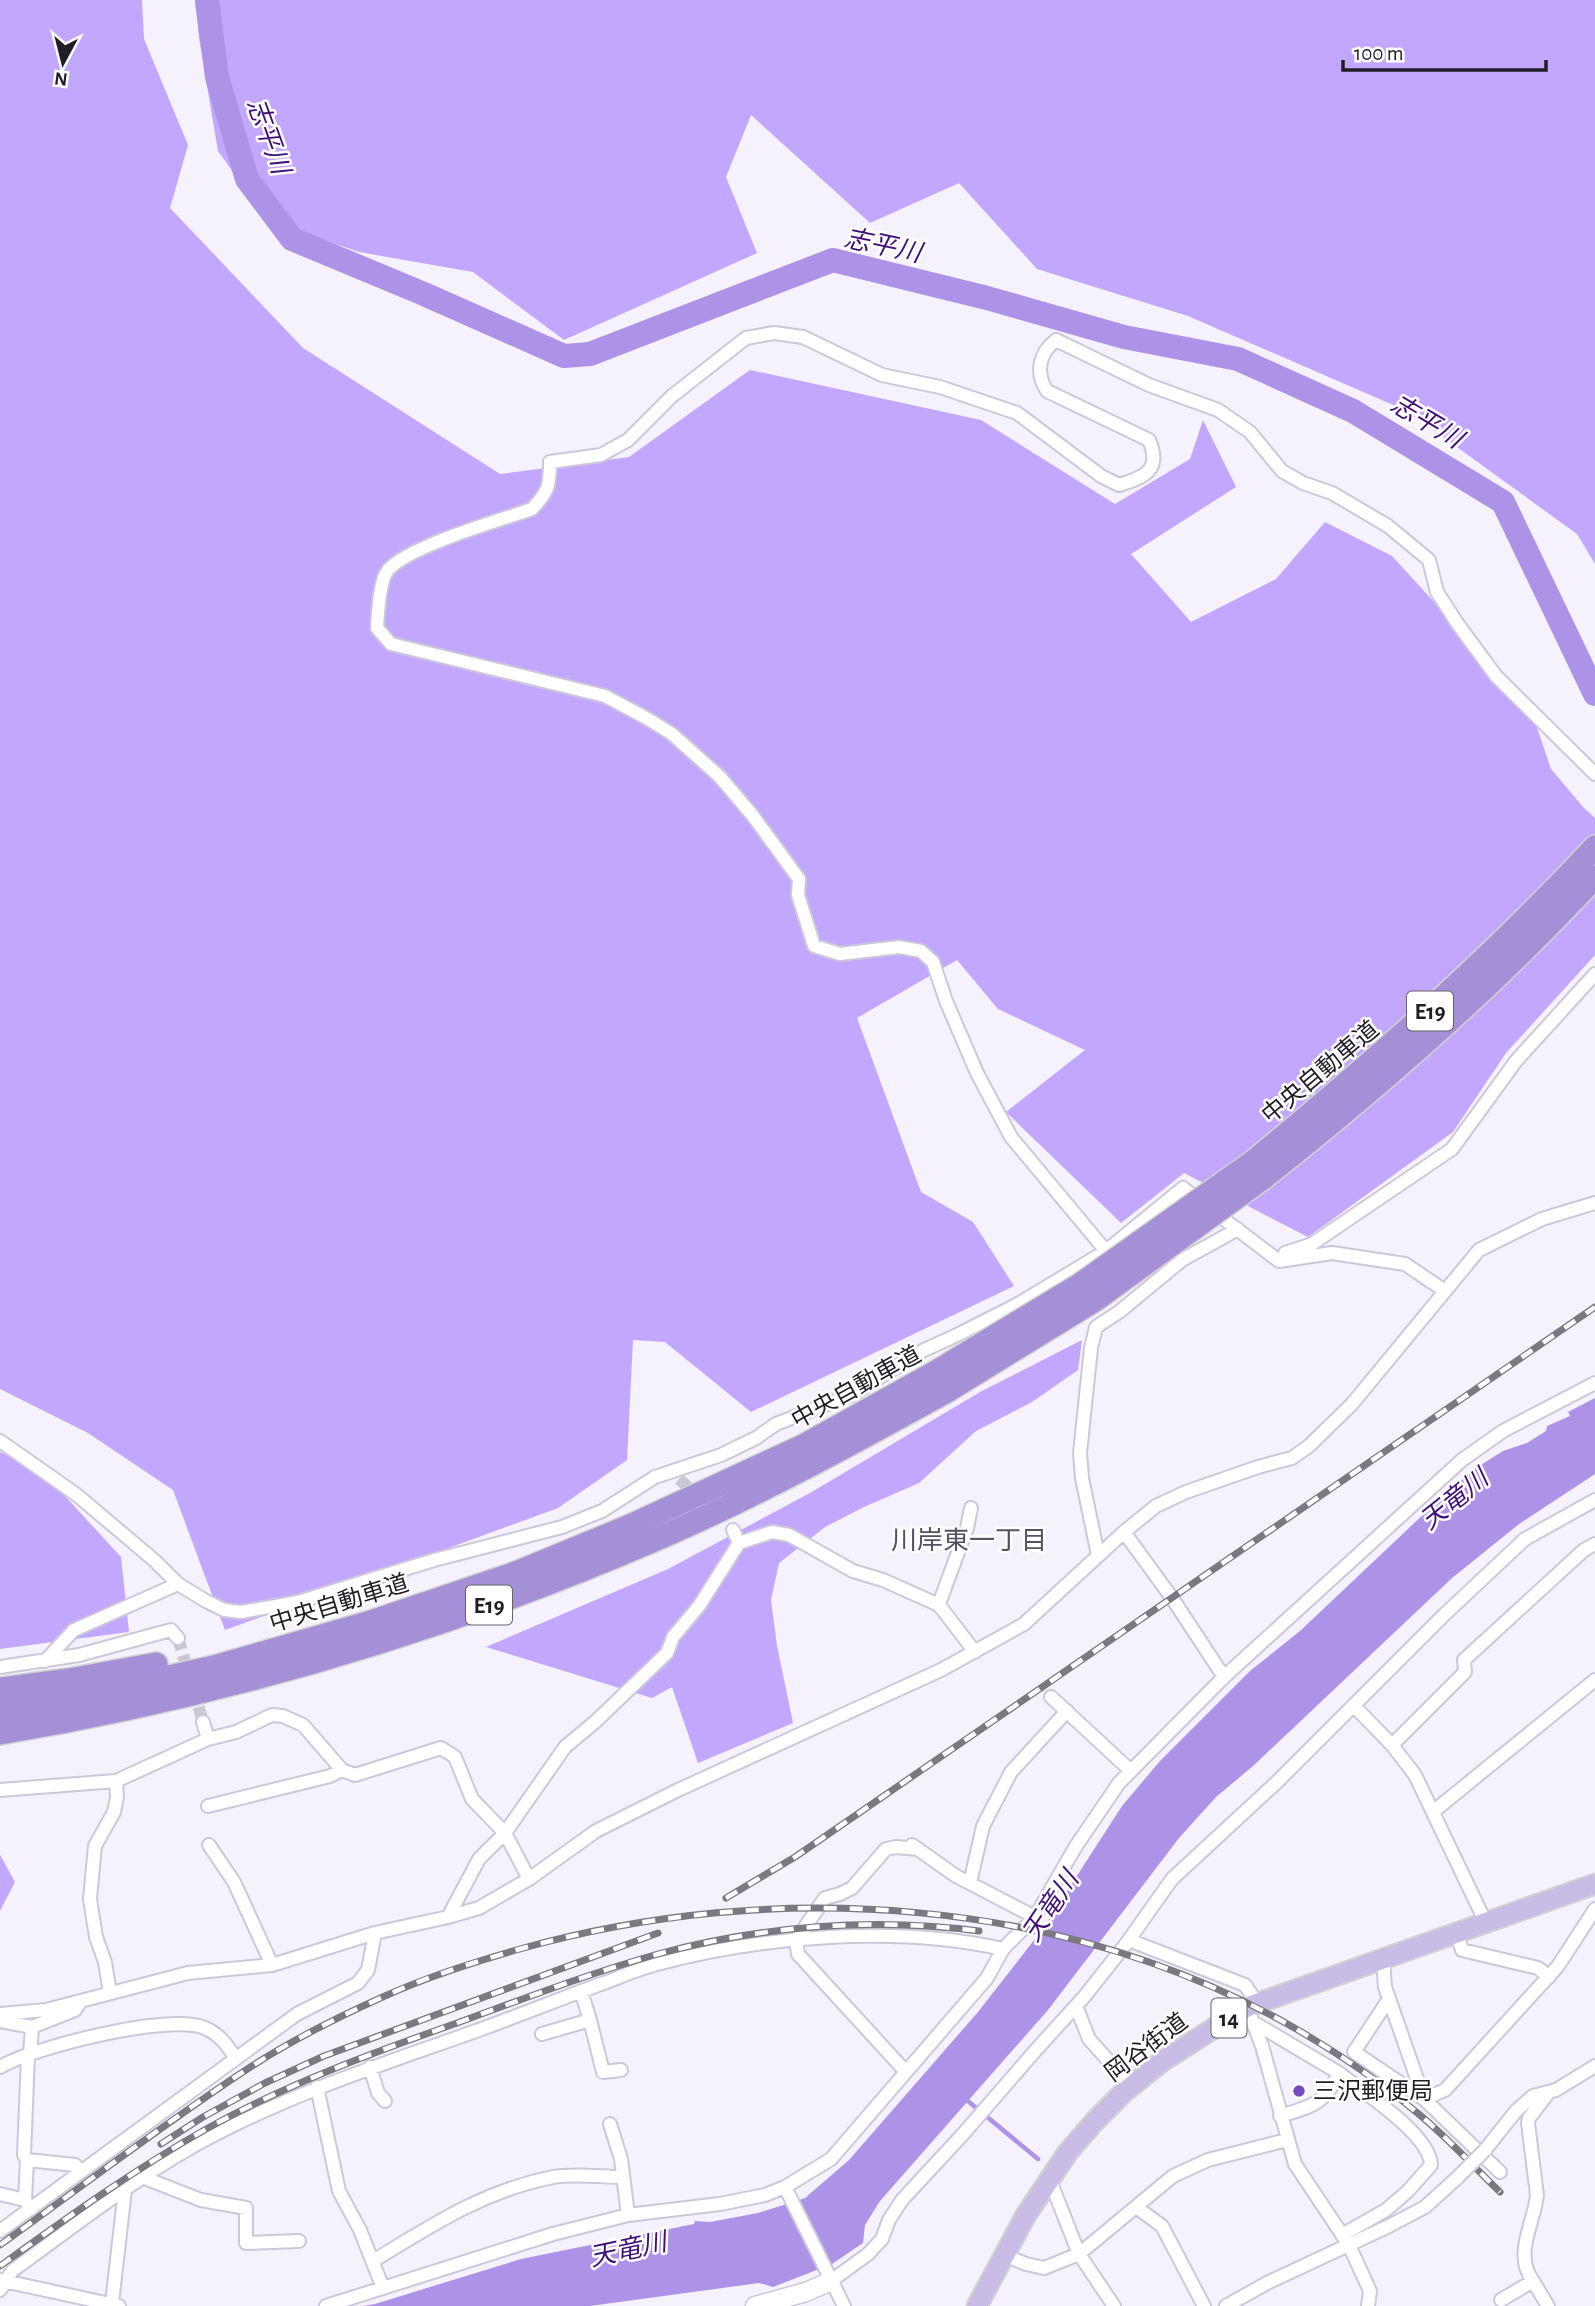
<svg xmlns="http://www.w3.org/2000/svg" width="1595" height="2306" viewBox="0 0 1595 2306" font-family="'Alegreya Sans','Noto Sans JP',sans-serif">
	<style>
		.forest { fill: #c1a7fd }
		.water { fill: #ad93e8 }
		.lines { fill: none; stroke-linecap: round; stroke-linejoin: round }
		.stream { stroke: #ad93e8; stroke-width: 4.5 }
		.river { stroke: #ad93e8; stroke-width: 24 }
		.street-tunnel { stroke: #cac8d2; stroke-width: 12; stroke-dasharray: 12 6; stroke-linecap: butt }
		.street-casing { stroke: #ccc8da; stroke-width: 16 }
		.secondary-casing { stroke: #ccc8da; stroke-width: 21 }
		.primary-casing { stroke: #d2d2d3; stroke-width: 23 }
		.highway-casing { stroke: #d2d2d3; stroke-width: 26 }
		.street { stroke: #fff; stroke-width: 12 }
		.secondary { stroke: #fff; stroke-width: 18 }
		.primary { stroke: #c9bce7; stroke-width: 19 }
		.highway { stroke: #a590d7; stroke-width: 23 }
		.rail-casing { stroke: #7b7881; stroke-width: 7 }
		.rail { stroke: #fff; stroke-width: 4.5; stroke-dasharray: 13; stroke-linecap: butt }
		.street-bridge-casing { stroke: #ccc8da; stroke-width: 16; stroke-linecap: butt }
		.highway-bridge-casing { stroke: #d2d2d3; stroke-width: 26; stroke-linecap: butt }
		.street-bridge { stroke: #fff; stroke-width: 12 }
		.highway-bridge { stroke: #a590d7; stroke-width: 23 }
		.poi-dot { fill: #784ac2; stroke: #fff; stroke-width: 2.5 }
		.labels { text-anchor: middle; stroke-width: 5; stroke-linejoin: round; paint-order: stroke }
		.shield { fill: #fff; stroke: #636266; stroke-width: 2 }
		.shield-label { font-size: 23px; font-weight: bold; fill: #201e25 }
		.street-label { font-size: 24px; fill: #201e25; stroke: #fff }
		.poi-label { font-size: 24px; fill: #201e25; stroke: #fff; text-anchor: start }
		.water-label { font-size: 26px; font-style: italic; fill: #3f1176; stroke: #fff }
		.neighbourhood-label { font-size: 26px; fill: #565161; stroke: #fff }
	</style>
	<rect width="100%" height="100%" fill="#f5f2fd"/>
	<path class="forest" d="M 0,0 L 142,0 L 144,39 L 188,145 L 170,208 L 303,348 L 500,474 L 629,457 L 750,370 L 981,420 L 1115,504 L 1190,459 L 1203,420 L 1236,487 L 1131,554 L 1191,622 L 1276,579 L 1325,522 L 1392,556 L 1530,707 L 1551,769 L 1583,807 L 1595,818 L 1595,955 L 1506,1053 L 1453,1132 L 1308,1237 L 1184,1173 L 1121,1223 L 1006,1112 L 1085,1050 L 998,1009 L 957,960 L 857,1018 L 921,1192 L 973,1222 L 1014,1286 L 751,1412 L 665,1342 L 633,1340 L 627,1460 L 558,1508 L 225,1630 L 173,1490 L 88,1433 L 0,1389 Z
		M 195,0 L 1595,0 L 1595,564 L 1577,534 L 1407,411 L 1188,316 L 1037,269 L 959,183 L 870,223 L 751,115 L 726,177 L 757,253 L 564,340 L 473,272 L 359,252 L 268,221 L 218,151 L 199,38 Z
		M 1082,1340 L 1078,1370 L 1032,1402 L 976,1431 L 919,1483 L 864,1507 L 825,1527 L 779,1563 L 771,1600 L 777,1646 L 793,1723 L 698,1763 L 672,1687 L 652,1698 L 486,1647 L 668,1569 L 810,1493 L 980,1392 Z
		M 0,1452 L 41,1470 L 121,1557 L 129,1632 L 0,1649 Z
		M 0,1855 L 15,1882 L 0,1911 Z"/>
	<path class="water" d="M 1595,1398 L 1595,1474 L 1519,1524 L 1452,1578 L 1253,1766 L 1216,1797 L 1179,1838 L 1048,2010 L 880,2201 L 865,2225 L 863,2243 L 832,2264 L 773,2287 L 759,2283 L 590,2306 L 363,2306 L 375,2304 L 521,2259 L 694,2224 L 695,2221 L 710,2222 L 758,2213 L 793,2202 L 805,2198 L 849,2160 L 978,2012 L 1042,1930 L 1122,1806 L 1160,1761 L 1250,1671 L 1300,1631 L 1446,1493 L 1476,1468 L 1503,1451 L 1527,1443 L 1546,1431 L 1547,1426 L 1570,1416 L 1568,1412 Z"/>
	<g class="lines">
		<path class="stream" d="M 963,2097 L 1038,2159"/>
		<path class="river" d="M 207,0 L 217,77 L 247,179 L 292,239 L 424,294 L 564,356 L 590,354 L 833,260 L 987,298 L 1124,337 L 1238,359 L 1353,411 L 1503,502 L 1595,694"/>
		<path class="street-tunnel" d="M 679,1479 L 700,1498
			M 178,1638 L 203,1722"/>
		<g class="street-casing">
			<path id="street" d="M 1106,1251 L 1011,1137 L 977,1073 L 946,1001 L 933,962 L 921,951 L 899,947 L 840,954 L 814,946 L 798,895 L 799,879 L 753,816 L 720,777 L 672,734 L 648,719 L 605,696 L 391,644 L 377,628 C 378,614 379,581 388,570 C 409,546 498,521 532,509 C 548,492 550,486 550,462 L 601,455 L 628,440 L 672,396 L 746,338 L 774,333 L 803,337 L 882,375 L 940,387 L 1017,413 L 1101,476 L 1119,485 C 1145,477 1162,470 1149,440 L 1047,391 C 1035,373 1039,353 1056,340 L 1149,385 L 1218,410 L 1250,432 L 1282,471 L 1303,483 L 1332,493 L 1388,526 L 1429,560 L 1437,592 L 1457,623 L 1496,676 L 1595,774
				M 1285,1253 L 1312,1244 L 1452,1149 L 1516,1061 L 1595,974
				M 0,1441 L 77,1495 L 155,1561 L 178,1584 L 206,1601 L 224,1610 L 241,1612 L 298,1602 L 434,1560 L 562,1527 L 602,1511 L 655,1477 L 721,1455 L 756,1438 L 776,1424 L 853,1394 L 922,1351 L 957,1335 L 1020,1303 L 1106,1251 L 1183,1188 L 1279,1261 L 1332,1253 L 1405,1264 L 1445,1291
				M 733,1530 L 739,1543
				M 1124,1532 L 1172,1598 L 1224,1677
				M 1098,1555 L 1082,1478 L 1080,1453 L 1091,1348 L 1096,1327 L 1119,1312 L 1182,1260 L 1238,1229
				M 939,1604 L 967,1528 L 971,1508
				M 45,1661 L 74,1630 L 178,1584
				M 0,1667 L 79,1655 L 171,1630 L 178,1638
				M 1051,1697 L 1131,1771
				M 1354,1706 L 1392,1745 L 1415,1775 L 1486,1923
				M 203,1722 L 208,1739
				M 1392,1745 L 1465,1672 L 1464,1660 L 1584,1550 L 1595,1544
				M 0,1790 L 116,1781 L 208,1739 L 236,1732 L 272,1715 L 283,1716 L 303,1725 L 342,1770
				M 208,1806 L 330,1776 L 342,1770 L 355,1775 L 441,1748 L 455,1757 L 472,1799 L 505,1833 L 529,1879
				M 1434,1811 L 1595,1680
				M 209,1845 L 234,1882 L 272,1965
				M 912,1845 L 956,1876 L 1035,1917
				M 970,1883 L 983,1826 L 1011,1772 L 1067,1711
				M 448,1917 L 479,1859 L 505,1833 L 565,1747 L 595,1722 L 667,1653 L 673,1637 L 699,1606 L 739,1543 L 772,1532 L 789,1535 L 853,1571 L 883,1580 L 939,1605 L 975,1652
				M 1457,1934 L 1462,1950 L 1538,1968 L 1549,1977
				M 1129,1940 L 1245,1985 L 1258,2004
				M 1383,1959 L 1385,1987 L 1424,2099 L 1445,2090 L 1558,1966 L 1595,1909
				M 581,1991 L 590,2020 L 603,2072 L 621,2070
				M 110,1993 L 105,1962 L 96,1937 L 90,1899 L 95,1846 L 114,1812 L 117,1797 L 116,1781
				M 1389,1999 L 1354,2052 L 1424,2099 L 1500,2172
				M 1076,2006 L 1089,2039 L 1131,2086
				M 1247,2007 L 1262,2046 L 1295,2164 L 1349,2245 L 1370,2291 L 1368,2306
				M 0,2014 L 46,2010 L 188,1973 L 272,1965 L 375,1933 L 448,1917 L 479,1908 L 529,1879 L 596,1831 L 678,1790 L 941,1670 L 1024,1624 L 1124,1532 L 1156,1506 L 1186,1492 L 1258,1467 L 1292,1458 L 1309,1446 L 1352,1404 L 1479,1250 L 1542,1219 L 1595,1203
				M 0,2021 L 32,2027 L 30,2055
				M 1253,2022 L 1339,2073 C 1324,2105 1312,2106 1280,2116
				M 32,2027 L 75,2010 L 79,2004
				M 542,2034 L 590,2020
				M 0,2067 C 34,2047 169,2013 205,2028 C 219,2034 227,2045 235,2057
				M 370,2067 L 378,2093 L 385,2101
				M 906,2072 L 798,1954 L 796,1940 L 825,1898 L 840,1894 L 852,1888 L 886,1849 L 896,1847 L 918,1849
				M 1339,2073 C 1363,2092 1430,2134 1431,2165 L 1408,2191 L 1386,2210 L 1342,2235
				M 317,2087 L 339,2191 L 360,2230 L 383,2288
				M 610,2124 L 621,2159 L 628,2215
				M 1485,2150 L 1516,2111 L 1533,2096 L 1556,2090 L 1595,2066
				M 27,2160 L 24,2155 L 28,2056
				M 142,2177 L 201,2200 L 246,2208 L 246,2243 L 299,2241
				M 1049,2178 L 1079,2254 L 1114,2306
				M 785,2187 L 844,2306
				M 0,2194 L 25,2200
				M 1136,2207 L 1162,2226 L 1204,2306
				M 31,2209 L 25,2200 L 27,2160 L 75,2165 L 81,2171
				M 0,2231 L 297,2014 L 358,1983 L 368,1970 L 375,1933
				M 1004,2255 L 1026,2264 L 1044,2268 L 1079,2254 L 1173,2176 L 1208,2160 L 1287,2140
				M 373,2261 C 432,2225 483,2191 553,2177 C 575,2173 601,2177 623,2177
				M 0,2280 L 119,2306
				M 831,2281 L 868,2254 L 882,2239 L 889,2220 L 902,2200 L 964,2133 L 1035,2051 L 1084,1997 L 1126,1944 L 1172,1879 L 1277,1782 L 1444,1615 L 1525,1539 L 1595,1500
				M 1533,2281 C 1513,2254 1534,2224 1537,2195 L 1528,2123 L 1529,2118 L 1549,2092
				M 0,2290 L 12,2271 C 77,2224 141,2173 212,2136 C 296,2092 386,2063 476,2031 C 518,2016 559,1999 601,1984 C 620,1977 638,1969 657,1964 C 764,1936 894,1925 1003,1949
				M 1501,2300 L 1533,2281 L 1548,2306
				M 112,2303 L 125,2190
				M 326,2306 L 553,2234 L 628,2215 L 720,2204 L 765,2195 L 785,2187 L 831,2159 L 987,1978 L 1003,1949 L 1035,1917 L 1076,1846 L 1119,1783 L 1224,1677 L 1462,1460 L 1503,1431 L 1595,1383
				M 1226,2306 L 1267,2283 L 1389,2226 L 1425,2207 L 1457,2178"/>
		</g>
		<g class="secondary-casing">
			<path id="secondary" d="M 755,2306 L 806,2292 L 831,2281"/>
		</g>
		<g class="primary-casing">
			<path id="primary" d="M 977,2306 L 1026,2215 L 1068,2152 L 1095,2121 L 1123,2093 L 1161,2062 L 1247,2007 L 1595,1884"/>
		</g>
		<g class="highway-casing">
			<path id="highway" d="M 1253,1162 C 1373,1063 1489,961 1595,847
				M 1263,1178 C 1381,1085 1493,987 1595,877
				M 0,1689 L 69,1680 L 156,1664
				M 0,1712 L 74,1698 L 214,1667 L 371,1622 L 516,1573 L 630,1526 L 803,1446 L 936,1372
				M 0,1733 C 226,1695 449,1629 659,1538 C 758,1495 853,1443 947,1391"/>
		</g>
		<use href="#street" class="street"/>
		<use href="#secondary" class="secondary"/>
		<use href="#primary" class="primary"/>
		<use href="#highway" class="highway"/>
		<g class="rail-casing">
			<path id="rail" d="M 726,1898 L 795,1857 L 1595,1307
				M 161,2144 L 203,2117 L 265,2083 L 324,2056 L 658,1933
				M 0,2245 C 84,2185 166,2122 252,2066 C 294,2039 340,2016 385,1996 C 429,1976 474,1962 520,1949 C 775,1878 1065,1896 1298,2030 C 1339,2054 1379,2081 1415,2111 C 1445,2135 1472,2165 1500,2192
				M 0,2266 C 68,2217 135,2169 208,2128 C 287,2084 372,2053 457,2023 C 523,1999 590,1973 658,1954 C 761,1926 873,1917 979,1931"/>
		</g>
		<use href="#rail" class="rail"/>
		<g class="street-bridge-casing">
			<path id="street-bridge" d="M 1457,2178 L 1485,2150"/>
		</g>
		<g class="highway-bridge-casing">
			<path id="highway-bridge" d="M 936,1372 L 1081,1284 L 1253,1162
				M 947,1391 L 1095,1300 L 1263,1178"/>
		</g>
		<use href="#street-bridge" class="street-bridge"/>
		<use href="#highway-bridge" class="highway-bridge"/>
	</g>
	<circle class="poi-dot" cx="1299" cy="2091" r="7"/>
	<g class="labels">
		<g class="shield">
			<rect x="1407" y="991.5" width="46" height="39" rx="5"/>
			<rect x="466" y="1585.5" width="46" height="39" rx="5"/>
			<rect x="1211.5" y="1998.5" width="35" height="39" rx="5"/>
		</g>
		<g class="shield-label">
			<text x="1430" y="1019">E19</text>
			<text x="489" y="1613">E19</text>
			<text x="1229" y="2026">14</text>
		</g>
		<g class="street-label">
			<text transform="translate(1320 1072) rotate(-40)" y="8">中央自動車道</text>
			<text transform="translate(856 1387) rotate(-29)" y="8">中央自動車道</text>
			<text transform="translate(339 1603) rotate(-17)" y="8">中央自動車道</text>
			<text transform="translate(1146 2047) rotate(-37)" y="8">岡谷街道</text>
		</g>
		<g class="poi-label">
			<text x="1313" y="2099">三沢郵便局</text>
		</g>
		<g class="water-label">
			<text transform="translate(269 136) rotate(70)" y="9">志平川</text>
			<text transform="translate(883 245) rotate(12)" y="9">志平川</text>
			<text transform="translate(1427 421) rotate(31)" y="9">志平川</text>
			<text transform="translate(1454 1499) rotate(-39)" y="9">天竜川</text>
			<text transform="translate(1050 1906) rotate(-56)" y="9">天竜川</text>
			<text transform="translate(628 2249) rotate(-12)" y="9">天竜川</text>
		</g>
		<g class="neighbourhood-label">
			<text x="969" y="1549">川岸東一丁目</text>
		</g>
	</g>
	<g transform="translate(63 63) rotate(187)" stroke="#ffffff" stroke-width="5" paint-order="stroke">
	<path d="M0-5L12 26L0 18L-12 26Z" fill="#201e25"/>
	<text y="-10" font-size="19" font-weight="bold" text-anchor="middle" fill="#201e25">N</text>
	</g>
	<path d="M1343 60v10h203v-10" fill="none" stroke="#201e25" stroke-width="3.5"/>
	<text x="1354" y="60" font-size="21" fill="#201e25" stroke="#ffffff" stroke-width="5" paint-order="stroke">100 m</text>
</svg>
